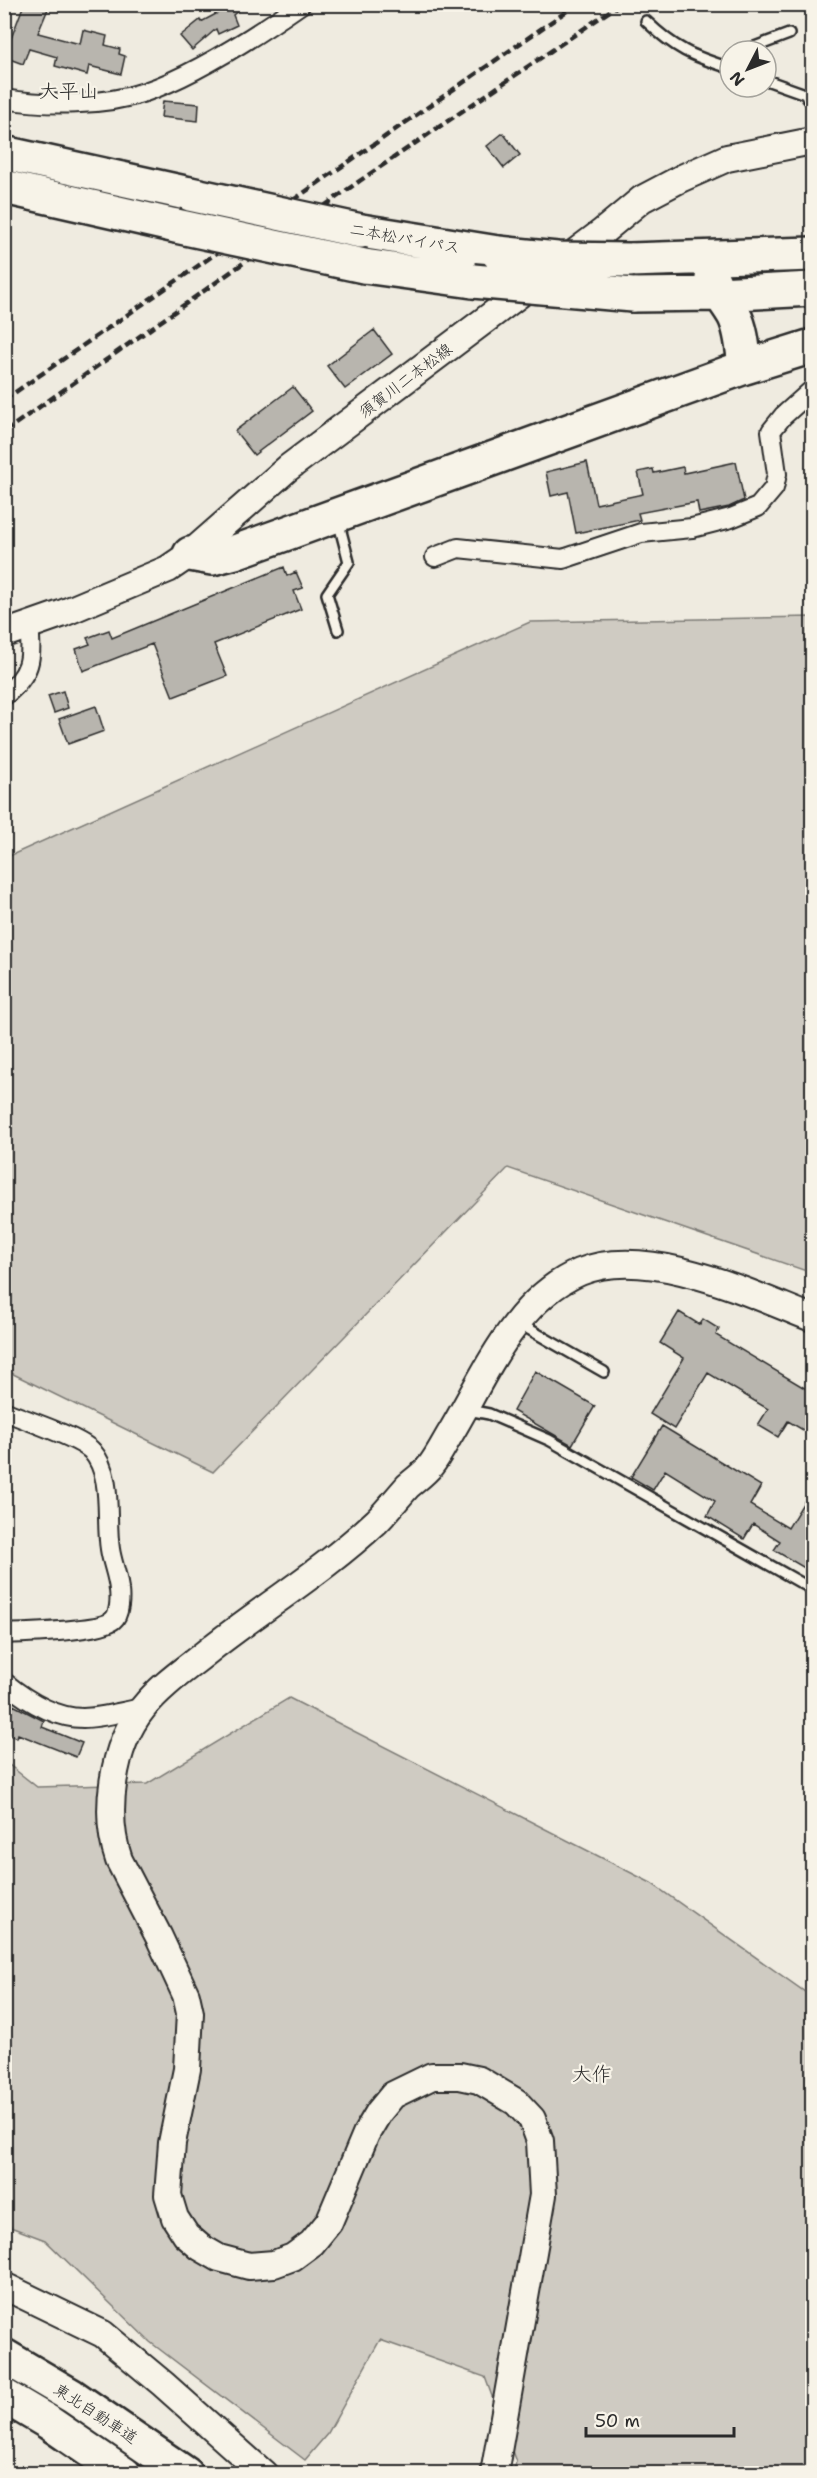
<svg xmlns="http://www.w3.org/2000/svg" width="817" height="2478" viewBox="0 0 817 2478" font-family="'Shantell Sans','Klee One',sans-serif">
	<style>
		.green { fill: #cfcbc2; stroke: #7d7b76; stroke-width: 1.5 }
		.building { fill: #b8b5ae; stroke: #2b2b2b; stroke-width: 1.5 }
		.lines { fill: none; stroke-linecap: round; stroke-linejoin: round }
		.lane-casing { stroke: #2b2b2b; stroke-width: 14 }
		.street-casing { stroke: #2b2b2b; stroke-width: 22 }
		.secondary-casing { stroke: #2b2b2b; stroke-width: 30 }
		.highway-casing { stroke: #2b2b2b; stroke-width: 38 }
		.lane { stroke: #f7f3e8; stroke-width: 9 }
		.street { stroke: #f7f3e8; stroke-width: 18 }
		.secondary { stroke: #f7f3e8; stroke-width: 26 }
		.highway { stroke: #f7f3e8; stroke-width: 33 }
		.rail { stroke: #2b2b2b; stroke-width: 4.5; stroke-dasharray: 9 4.5; stroke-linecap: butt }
		.highway-bridge-casing { stroke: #2b2b2b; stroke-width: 38; stroke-linecap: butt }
		.highway-bridge { stroke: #f7f3e8; stroke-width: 33 }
		.labels { text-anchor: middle; stroke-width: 4.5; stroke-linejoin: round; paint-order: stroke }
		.street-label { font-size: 16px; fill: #2b2b2b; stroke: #f7f3e8 }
		.quarter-label { font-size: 20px; fill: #2b2b2b; stroke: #f7f3e8 }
	</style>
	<rect width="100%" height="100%" fill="#efebe0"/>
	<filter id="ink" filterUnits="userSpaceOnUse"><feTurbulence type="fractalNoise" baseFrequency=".0167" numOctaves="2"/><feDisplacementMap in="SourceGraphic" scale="12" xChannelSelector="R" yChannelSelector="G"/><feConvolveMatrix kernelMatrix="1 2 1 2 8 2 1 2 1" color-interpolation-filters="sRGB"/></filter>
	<g filter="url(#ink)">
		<path class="green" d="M 812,617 L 812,1273 L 508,1168 L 213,1472 L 5,1370 L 5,858 L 530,622 Z
			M 289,1698 L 651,1883 L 812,1997 L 812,2473 L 513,2473 L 516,2462 L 485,2377 L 380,2340 L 328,2433 L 305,2460 L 150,2342 L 45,2240 L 5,2225 L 4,1761 L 37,1787 L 147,1784 Z"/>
		<path class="building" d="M 24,4 L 50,4 L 38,33 L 80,44 L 83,30 L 107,36 L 105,45 L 120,49 L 119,54 L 125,56 L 121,74 L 89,66 L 87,75 L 55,66 L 57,57 L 29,49 L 23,64 L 4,57 Z
			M 235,4 L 240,9 L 233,15 L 237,25 L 218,34 L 216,29 L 192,50 L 180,36 L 200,20 L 201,22 Z
			M 163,101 L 199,104 L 198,121 L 161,117 Z
			M 503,133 L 520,155 L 504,168 L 487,146 Z
			M 374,330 L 392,354 L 345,389 L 327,366 Z
			M 293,387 L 312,411 L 254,455 L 235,431 Z
			M 587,462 L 596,504 L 643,494 L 638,472 L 653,469 L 654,473 L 683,467 L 684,473 L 736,462 L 744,500 L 729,507 L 699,513 L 697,502 L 638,513 L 640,520 L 576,533 L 568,492 L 551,496 L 546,472 Z
			M 284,567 L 287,576 L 296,572 L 303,588 L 294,591 L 301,609 L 214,644 L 227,676 L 173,697 L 152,644 L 83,671 L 76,649 L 90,644 L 87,638 L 109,630 L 112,638 Z
			M 63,691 L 68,708 L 54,713 L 48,696 Z
			M 96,706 L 104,731 L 68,744 L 59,719 Z
			M 679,1312 L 700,1325 L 703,1319 L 719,1329 L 716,1335 L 813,1393 L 813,1436 L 788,1421 L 778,1437 L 758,1425 L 768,1409 L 708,1373 L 674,1429 L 650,1414 L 684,1358 L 660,1343 Z
			M 535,1371 L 595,1406 L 572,1445 L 513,1411 Z
			M 662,1426 L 761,1486 L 750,1505 L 788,1528 L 813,1487 L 813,1573 L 774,1550 L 780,1541 L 753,1524 L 744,1539 L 707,1516 L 715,1501 L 665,1470 L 653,1490 L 631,1477 Z
			M 13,1705 L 44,1721 L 42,1727 L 82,1743 L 76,1757 L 18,1734 L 17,1738 L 4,1733 L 4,1727 Z"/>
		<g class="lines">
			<g class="lane-casing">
				<path id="lane" d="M 646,21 C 675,49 692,56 730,68
					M 744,51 L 789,34
					M 766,80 L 811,96
					M 338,520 L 349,562 L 327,594 L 338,630
					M 520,1324 L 604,1372
					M 468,1410 L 489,1414 L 549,1440 L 810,1588"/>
			</g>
			<g class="street-casing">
				<path id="street" d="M 811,96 L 812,97
					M 4,99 C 48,106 104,106 145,92 C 195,75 258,34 301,4
					M 435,557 L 458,548 L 563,559 L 641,533 L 692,528 L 731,518 L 758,507 L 774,488 L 777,474 L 771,431 L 783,416 L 812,390
					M 4,696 C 31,674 33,659 29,626
					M 4,1411 C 25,1420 79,1437 92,1451 C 114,1476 105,1519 110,1549 C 112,1563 118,1576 119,1590 C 120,1598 120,1614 113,1620 C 102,1631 23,1633 4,1634
					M 4,1682 C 26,1700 54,1718 83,1718 C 102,1718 124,1711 143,1708"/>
			</g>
			<g class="secondary-casing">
				<path id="secondary" d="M 4,634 L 61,614 L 168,569 L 190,554 L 288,468 L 601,233 L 642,199 L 682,178 L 727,158 L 812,141
					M 4,2286 L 103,2334 L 163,2384 L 264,2474
					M 494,2474 L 543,2195 L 540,2141 L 532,2119 L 516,2102 L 479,2080 L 460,2076 L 432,2076 L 393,2095 L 379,2112 L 366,2134 L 329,2222 L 312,2243 L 293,2257 L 274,2264 L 249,2266 L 219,2258 L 200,2247 L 186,2235 L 175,2218 L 168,2195 L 172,2143 L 187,2069 L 190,2013 L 186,1995 L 159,1937 L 119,1860 C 103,1814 112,1746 143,1708 C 162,1684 190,1666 213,1647 C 267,1605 327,1568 377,1521 C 388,1510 398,1497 408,1486 C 416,1479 425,1473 431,1465 C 438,1456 444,1444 450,1434 C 485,1376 514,1300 580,1272 C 647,1244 748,1293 812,1318"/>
			</g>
			<g class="highway-casing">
				<path id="highway" d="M 4,153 L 190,194
					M 4,187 L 176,226
					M 361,231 L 498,253
					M 630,260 L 812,254
					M 364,266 L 473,281
					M 712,278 C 718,294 726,301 734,315 C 742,330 743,351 745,367
					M 633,295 L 718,294 L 812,289
					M 190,554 L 212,558 L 235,552 L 745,367 L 812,346
					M 4,2356 L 72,2396 L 186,2474
					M 4,2396 L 48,2422 L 124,2474"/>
			</g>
			<use href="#lane" class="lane"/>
			<use href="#street" class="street"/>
			<use href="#secondary" class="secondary"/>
			<use href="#highway" class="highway"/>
			<path class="rail" d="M 4,400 L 577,4
				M 4,432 L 361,180 L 620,4"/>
			<g class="highway-bridge-casing">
				<path id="highway-bridge" d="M 190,194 L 361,231
					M 176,226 L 364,266
					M 498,253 L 557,259 L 630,260
					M 473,281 L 633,295"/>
			</g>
			<use href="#highway-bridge" class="highway-bridge"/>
		</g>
	</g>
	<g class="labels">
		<g class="street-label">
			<text transform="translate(405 238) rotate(10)" y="6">二本松バイパス</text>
			<text transform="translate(405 380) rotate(-37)" y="6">須賀川二本松線</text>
			<text transform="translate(96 2413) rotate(33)" y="6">東北自動車道</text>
		</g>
		<g class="quarter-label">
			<text x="69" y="98">大平山</text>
			<text x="592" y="2081">大作</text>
		</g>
	</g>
	<rect width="817" height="2478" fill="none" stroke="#f7f3e8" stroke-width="24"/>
	<rect x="12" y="12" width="793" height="2454" fill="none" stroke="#2b2b2b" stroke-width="2" filter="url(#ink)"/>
	<g transform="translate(748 69) rotate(228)"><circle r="28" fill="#f7f3e8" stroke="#a5a39c" stroke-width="1.5"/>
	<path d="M0-4.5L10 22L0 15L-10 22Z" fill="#2b2b2b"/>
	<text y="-9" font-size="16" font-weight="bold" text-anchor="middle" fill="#2b2b2b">N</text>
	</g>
	<path d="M586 2427v9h148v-9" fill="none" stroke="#2b2b2b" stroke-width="3"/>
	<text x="595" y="2427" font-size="18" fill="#2b2b2b" stroke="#f7f3e8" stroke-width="4.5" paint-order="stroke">50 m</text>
</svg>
